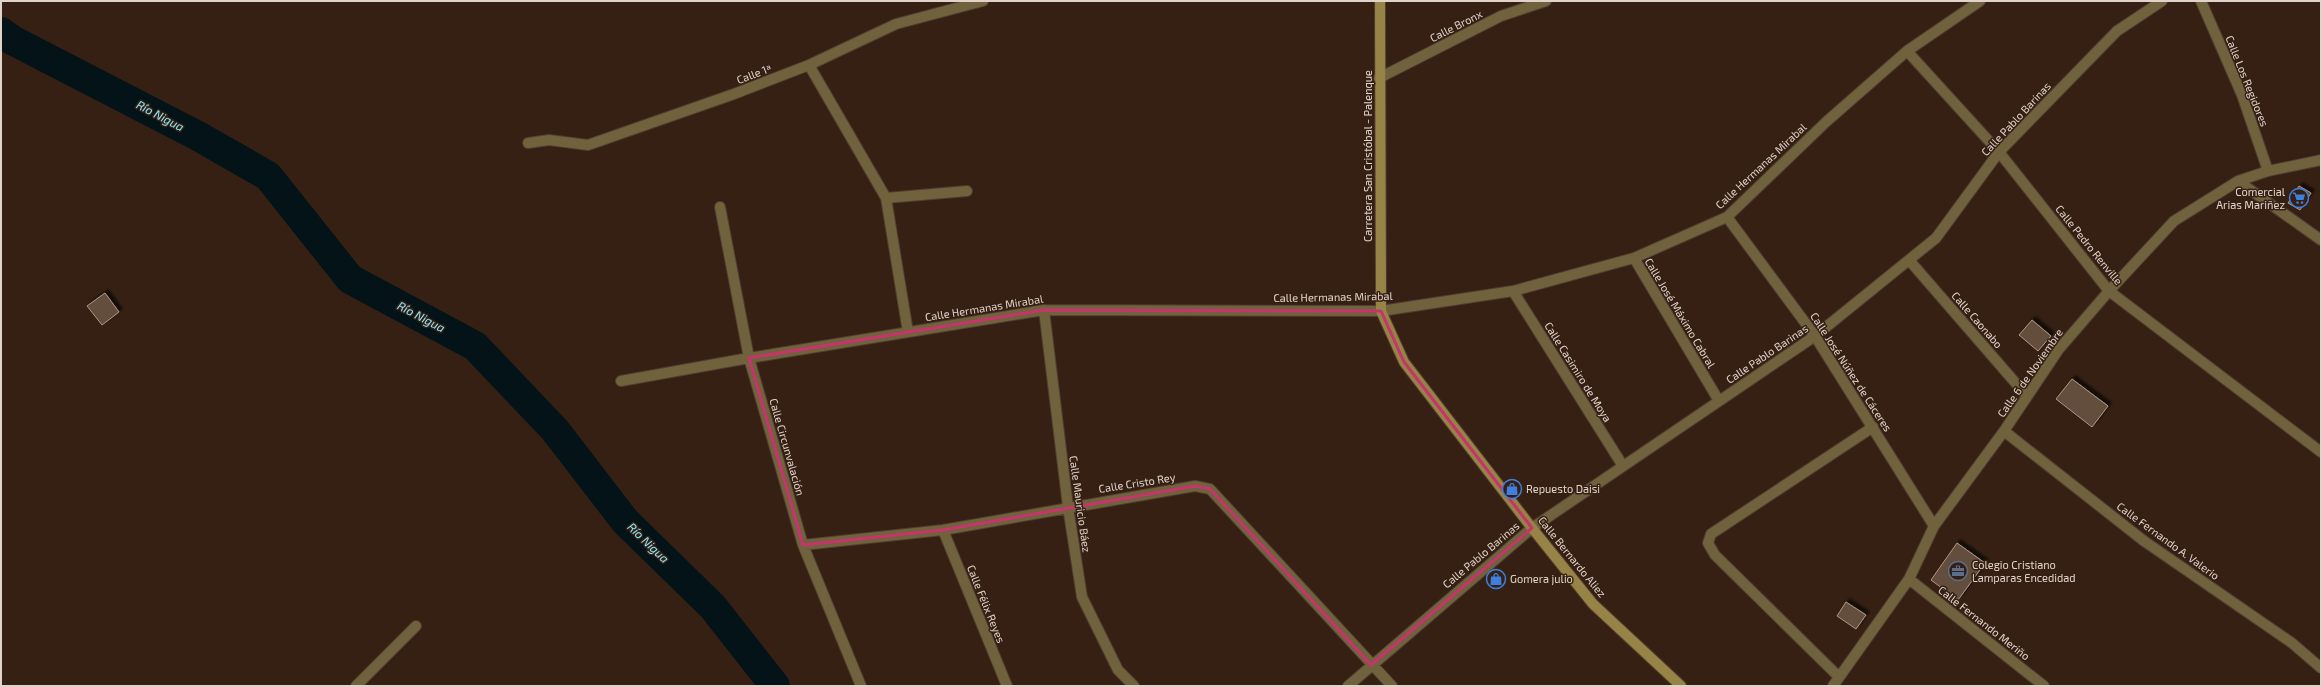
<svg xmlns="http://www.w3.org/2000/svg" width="2322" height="687" viewBox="0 0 2322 687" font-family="'Exo 2',sans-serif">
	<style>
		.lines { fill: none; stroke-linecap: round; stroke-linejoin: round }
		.river { stroke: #031317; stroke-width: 30 }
		.building { fill: #644d3e; stroke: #af9584; filter: url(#shadow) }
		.street-casing { stroke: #513d30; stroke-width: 12 }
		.secondary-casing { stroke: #513d30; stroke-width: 12 }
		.street { stroke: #6f623d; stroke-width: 10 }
		.secondary { stroke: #988346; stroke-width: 10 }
		.marked { fill: none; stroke: #c7346c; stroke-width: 3; stroke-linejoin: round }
		.labels { text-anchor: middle; stroke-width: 3; stroke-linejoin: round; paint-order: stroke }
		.street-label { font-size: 11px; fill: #e1d3ca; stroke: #352013 }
		.poi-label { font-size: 11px; fill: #e1d3ca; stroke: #352013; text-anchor: start }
		.water-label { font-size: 12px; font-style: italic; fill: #8ce8fd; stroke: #352013 }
	</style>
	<defs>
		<filter id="shadow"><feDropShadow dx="3.5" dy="-3.5" stdDeviation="1" flood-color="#0009"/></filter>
	</defs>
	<rect width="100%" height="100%" fill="#352013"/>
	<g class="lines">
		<path class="river" d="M 1,32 L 12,40 L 198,136 L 268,176 L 350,279 L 475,346 L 555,430 L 625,521 L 713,607 L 775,686"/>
	</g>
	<path class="building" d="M 2299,186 L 2311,193 L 2300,210 L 2288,203 Z
		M 105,293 L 119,312 L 102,325 L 87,306 Z
		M 2032,320 L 2051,336 L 2038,351 L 2019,335 Z
		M 2072,379 L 2108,406 L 2092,427 L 2056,399 Z
		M 1957,543 L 1985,563 L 1958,600 L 1931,580 Z
		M 1846,602 L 1866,615 L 1856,629 L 1837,616 Z"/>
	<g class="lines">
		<g class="street-casing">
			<path id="street" d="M 2201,1 L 2242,95 L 2268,171
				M 1907,51 L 1999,152 L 2109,291 L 2321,452
				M 809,65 L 886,198 L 908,332
				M 1379,78 L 1501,16 L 1546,1
				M 528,143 L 549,140 L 588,145 L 734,94 L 809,65 L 896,24 L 983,1
				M 2238,181 L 2321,240
				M 886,198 L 967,191
				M 720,207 L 749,358 L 803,545 L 861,686
				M 1727,217 L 1815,336 L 1934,526
				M 1634,258 L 1719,401
				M 1909,260 L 2026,395
				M 1513,291 L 1623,466
				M 1044,310 L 1068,507 L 1082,597 L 1118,670 L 1134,686
				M 621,381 L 749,358 L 1044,310 L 1381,311 L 1513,291 L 1634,258 L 1727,217 L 1826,122 L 1907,51 L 1980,1
				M 2004,431 L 2144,541 L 2292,643 L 2321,668
				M 943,530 L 1007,686
				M 803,545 L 943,530 L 1195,486 L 1210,489 L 1392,686
				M 1909,579 L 2044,686
				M 1839,677 L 1715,555 L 1708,543 L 1711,534 L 1873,427
				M 356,686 L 416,626
				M 1348,686 L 1532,528 L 1815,336 L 1936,238 L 1999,152 L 2117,31 L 2162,1
				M 1833,686 L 1909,579 L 1934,526 L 2004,431 L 2059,349 L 2109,291 L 2174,221 L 2238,181 L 2268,171 L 2321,160"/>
		</g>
		<g class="secondary-casing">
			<path id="secondary" d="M 1380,1 L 1381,311 L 1404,362 L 1532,528 L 1593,604 L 1681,686"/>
		</g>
		<use href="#street" class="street"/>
		<use href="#secondary" class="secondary"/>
	</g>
	<path class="marked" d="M 1044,310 L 1381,311 L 1404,362 L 1532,528 L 1371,665 L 1210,489 L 1195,486 L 943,530 L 803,545 L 749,358 Z"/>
	<defs>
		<g id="supermarket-ring" transform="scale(1)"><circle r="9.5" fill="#352013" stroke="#3f7fe0" stroke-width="1.5"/><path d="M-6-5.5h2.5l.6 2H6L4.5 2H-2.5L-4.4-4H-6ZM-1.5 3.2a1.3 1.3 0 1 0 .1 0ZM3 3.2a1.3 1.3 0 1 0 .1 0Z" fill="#3f7fe0"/></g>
		<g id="shop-ring" transform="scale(1)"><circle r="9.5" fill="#352013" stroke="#3f7fe0" stroke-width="1.5"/><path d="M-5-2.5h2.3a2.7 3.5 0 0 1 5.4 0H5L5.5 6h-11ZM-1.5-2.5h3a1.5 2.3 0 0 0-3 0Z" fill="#3f7fe0"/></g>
		<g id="office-ring" transform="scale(1)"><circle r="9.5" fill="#352013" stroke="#5c6f8a" stroke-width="1.5"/><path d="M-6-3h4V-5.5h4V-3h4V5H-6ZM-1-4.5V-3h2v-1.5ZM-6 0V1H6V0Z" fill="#5c6f8a"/></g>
	</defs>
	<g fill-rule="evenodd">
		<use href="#supermarket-ring" x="2299" y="198"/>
		<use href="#shop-ring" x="1512" y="489"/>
		<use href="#office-ring" x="1958" y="571"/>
		<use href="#shop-ring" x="1496" y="579"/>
	</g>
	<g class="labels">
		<g class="street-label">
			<text transform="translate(1456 26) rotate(-27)" y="4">Calle Bronx</text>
			<text transform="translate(754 74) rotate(-21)" y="4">Calle 1ª</text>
			<text transform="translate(2247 81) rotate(68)" y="4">Calle Los Regidores</text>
			<text transform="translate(2016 119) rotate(-47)" y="4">Calle Pablo Barinas</text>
			<text transform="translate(1368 156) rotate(-90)" y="4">Carretera San Cristóbal - Palenque</text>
			<text transform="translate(1761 166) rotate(-43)" y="4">Calle Hermanas Mirabal</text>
			<text transform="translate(2089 245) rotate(51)" y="4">Calle Pedro Renville</text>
			<text transform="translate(1333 297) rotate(-1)" y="4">Calle Hermanas Mirabal</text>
			<text transform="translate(984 308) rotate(-9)" y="4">Calle Hermanas Mirabal</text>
			<text transform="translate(1680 313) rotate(59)" y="4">Calle José Máximo Cabral</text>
			<text transform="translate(1977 320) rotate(49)" y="4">Calle Caonabo</text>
			<text transform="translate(1767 354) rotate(-34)" y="4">Calle Pablo Barinas</text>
			<text transform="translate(1578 372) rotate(58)" y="4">Calle Casimiro de Moya</text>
			<text transform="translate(1851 372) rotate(57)" y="4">Calle José Núñez de Cáceres</text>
			<text transform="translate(2030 373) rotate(-55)" y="4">Calle 6 de Noviembre</text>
			<text transform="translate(787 447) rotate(74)" y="4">Calle Circunvalación</text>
			<text transform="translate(1137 483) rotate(-9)" y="4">Calle Cristo Rey</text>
			<text transform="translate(1080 504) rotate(82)" y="4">Calle Mauricio Báez</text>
			<text transform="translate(2168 541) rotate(36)" y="4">Calle Fernando A. Valerio</text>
			<text transform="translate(1481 555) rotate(-40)" y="4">Calle Pablo Barinas</text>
			<text transform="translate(1572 557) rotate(51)" y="4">Calle Bernardo Aliez</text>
			<text transform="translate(986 604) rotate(68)" y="4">Calle Félix Reyes</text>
			<text transform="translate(1984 623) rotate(38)" y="4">Calle Fernando Meriño</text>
		</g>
		<g class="poi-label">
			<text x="2285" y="196" text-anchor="end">Comercial<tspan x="2285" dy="13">Arias Mariñez</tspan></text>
			<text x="1526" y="493">Repuesto Daisi</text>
			<text x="1972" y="569">Colegio Cristiano<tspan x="1972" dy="13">Lamparas Encedidad</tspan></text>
			<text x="1510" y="583">Gomera julio</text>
		</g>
		<g class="water-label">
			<text transform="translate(160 116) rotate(28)" y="4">Río Nigua</text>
			<text transform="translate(421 317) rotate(28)" y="4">Río Nigua</text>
			<text transform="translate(648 543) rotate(44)" y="4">Río Nigua</text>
		</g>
	</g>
	<rect width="2322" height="687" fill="none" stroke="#e1d3ca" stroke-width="4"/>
</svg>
